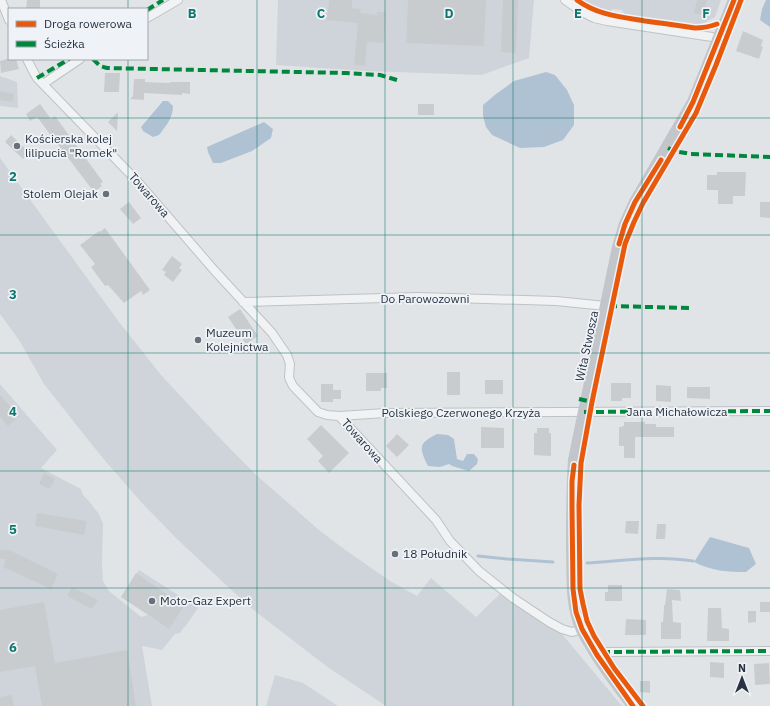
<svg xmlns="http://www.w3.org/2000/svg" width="770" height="706" viewBox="0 0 770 706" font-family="'IBM Plex Sans',sans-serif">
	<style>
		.built { fill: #cfd4da }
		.water { fill: #afc2d3 }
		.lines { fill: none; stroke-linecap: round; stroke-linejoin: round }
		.stream { stroke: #afc2d3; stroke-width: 3 }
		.building { fill: #c9cccf }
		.street-casing { stroke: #bfc2c5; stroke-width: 10 }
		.street { stroke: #f1f2f3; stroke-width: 8 }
		.secondary { stroke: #c2c5c9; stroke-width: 12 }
		.quiet { stroke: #00873e; stroke-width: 4; stroke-dasharray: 8 4; stroke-linecap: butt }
		.cycleway-casing { stroke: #eff3f7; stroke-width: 8 }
		.cycleway { stroke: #e8590c; stroke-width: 5 }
		.grid { fill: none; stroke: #0f766e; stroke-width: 1; stroke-opacity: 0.55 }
		.poi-dot { fill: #69707b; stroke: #eff3f7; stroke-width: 1.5 }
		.labels { text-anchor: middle; stroke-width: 3.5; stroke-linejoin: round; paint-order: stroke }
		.poi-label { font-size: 12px; fill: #283241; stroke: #eff3f7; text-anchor: start }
		.street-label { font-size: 12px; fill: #283241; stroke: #eff3f7 }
		.grid-label { font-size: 13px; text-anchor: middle; font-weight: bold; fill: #0f766e; stroke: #eff3f7; stroke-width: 3.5; stroke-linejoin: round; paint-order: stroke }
	</style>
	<rect width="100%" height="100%" fill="#e1e4e7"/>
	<path class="built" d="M 278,0 L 534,0 L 529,58 L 482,75 L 365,71 L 276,65 Z
		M 580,0 L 721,0 L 715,17 L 700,25 L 624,14 L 622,10 L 612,9 L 611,12 L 587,5 Z
		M 0,76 L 17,82 L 18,108 L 0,106 Z
		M 0,158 L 119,322 L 161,375 L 216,434 L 255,474 L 278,494 L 319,530 L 344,549 L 390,581 L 417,596 L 431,578 L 476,617 L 501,593 L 562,634 L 622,706 L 386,706 L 329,668 L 308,652 L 251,608 L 226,585 L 177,539 L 142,503 L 107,463 L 89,441 L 44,384 L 19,340 L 0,314 Z
		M 0,384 L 57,450 L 41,468 L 81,489 L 83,495 L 88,500 L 99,514 L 103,524 L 102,563 L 103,581 L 109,591 L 141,617 L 148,615 L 121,597 L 139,570 L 198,608 L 185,627 L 184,627 L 180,633 L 175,634 L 162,650 L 142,646 L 152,706 L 0,706 Z
		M 275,675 L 303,683 L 338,706 L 266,706 Z"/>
	<path class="water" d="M 766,0 L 770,0 L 770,27 L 760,20 L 762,9 Z
		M 546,72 L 555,75 L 567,90 L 574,105 L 574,125 L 563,140 L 544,147 L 520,148 L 492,135 L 486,127 L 483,116 L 483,105 L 496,94 L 514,81 Z
		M 163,101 L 168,101 L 173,106 C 173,118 166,126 159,135 L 153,137 L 143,131 L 141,127 Z
		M 264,122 L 273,129 L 271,138 L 252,151 L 221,163 L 213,163 L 208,152 L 207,147 Z
		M 437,434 L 448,435 L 454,439 L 457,459 L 463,461 L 467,454 L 474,454 L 478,459 L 477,464 L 469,471 L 452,466 L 449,464 L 440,467 L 428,466 C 419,448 418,443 437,434 Z
		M 710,537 L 749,548 L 756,564 L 746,572 C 728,572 711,571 694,562 Z"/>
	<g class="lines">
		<path class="stream" d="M 478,556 L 507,559 L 553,562
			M 587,563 C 622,561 659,555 693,561"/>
	</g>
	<path class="building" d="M 27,0 L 40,0 L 40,9 L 26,9 Z
		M 329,0 L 352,0 L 352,8 L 361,9 L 360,13 L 377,15 L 377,12 L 386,12 L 384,43 L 367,42 L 365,66 L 354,65 L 358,23 L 327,20 Z
		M 408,0 L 486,0 L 484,46 L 406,43 Z
		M 503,0 L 518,0 L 516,53 L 501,52 Z
		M 697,0 L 707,0 L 703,15 L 694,13 Z
		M 743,31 L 763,40 L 761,46 L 763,47 L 759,59 L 736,51 Z
		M 7,59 L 16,59 L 19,69 L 1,73 L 0,61 Z
		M 105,73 L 120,73 L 119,92 L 104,92 Z
		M 134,79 L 145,79 L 145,82 L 170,83 L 170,82 L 190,82 L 190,94 L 182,93 L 182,95 L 144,93 L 144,100 L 130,99 L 133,96 Z
		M 0,91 L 14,94 L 13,102 L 0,100 Z
		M 40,104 L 51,119 L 55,116 L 103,182 L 100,184 L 102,186 L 94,192 L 37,117 L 30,121 L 26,114 Z
		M 418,104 L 434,104 L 434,115 L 418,115 Z
		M 118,112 L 117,131 L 108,122 Z
		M 11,135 L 30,153 L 23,159 L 5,142 Z
		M 717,172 L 746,172 L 745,196 L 733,196 L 733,204 L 718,204 L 718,190 L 707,190 L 707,175 L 717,175 Z
		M 129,202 L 141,218 L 133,224 L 120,209 Z
		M 760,202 L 770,202 L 770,218 L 760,217 Z
		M 105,228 L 150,290 L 143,295 L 141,291 L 124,303 L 108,285 L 105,286 L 91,267 L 95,264 L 80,245 L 99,231 L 100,232 Z
		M 172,256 L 182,264 L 179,268 L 182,270 L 173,282 L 164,275 L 166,272 L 162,270 Z
		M 240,309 L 258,336 L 246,344 L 228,317 Z
		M 447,372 L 460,372 L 460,395 L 447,395 Z
		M 366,373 L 387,373 L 387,388 L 381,388 L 381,391 L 366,391 Z
		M 485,380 L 503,380 L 503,394 L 485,394 Z
		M 611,383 L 631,383 L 631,398 L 622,398 L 622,401 L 611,401 Z
		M 321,384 L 333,384 L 333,390 L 341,390 L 341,399 L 333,399 L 333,402 L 321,402 Z
		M 656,385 L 671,386 L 671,402 L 656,401 Z
		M 687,387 L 710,387 L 710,399 L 687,398 Z
		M 0,395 L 19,416 L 8,426 L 0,417 Z
		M 624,422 L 645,422 L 645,424 L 656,424 L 656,427 L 674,427 L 674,437 L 635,437 L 635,458 L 624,458 L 624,446 L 619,446 L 619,427 L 622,427 L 622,426 L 624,426 Z
		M 321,425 L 349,453 L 329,473 L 318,461 L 323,456 L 307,439 Z
		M 481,427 L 504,428 L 504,448 L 481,448 Z
		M 537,428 L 549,428 L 549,433 L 551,433 L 551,456 L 534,455 L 534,433 L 537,433 Z
		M 397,434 L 409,445 L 397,457 L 386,446 Z
		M 44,473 L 55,479 L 50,489 L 39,484 Z
		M 37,513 L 87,521 L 84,535 L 35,526 Z
		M 626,521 L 639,521 L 638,534 L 625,533 Z
		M 657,524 L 666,524 L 665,539 L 656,539 Z
		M 0,550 L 9,550 L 58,574 L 51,589 L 3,567 L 6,559 L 0,559 Z
		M 136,573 L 184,606 L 169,629 L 149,615 L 121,597 Z
		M 608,585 L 622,585 L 622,601 L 605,601 L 605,592 L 608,592 Z
		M 72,587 L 98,600 L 92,609 L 67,596 Z
		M 667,589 L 680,590 L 681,601 L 672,600 L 673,622 L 681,623 L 681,639 L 661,639 L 661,622 L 663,622 L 664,609 L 664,605 L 665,605 Z
		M 44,602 L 55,663 L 127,650 L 136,706 L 42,706 L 35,666 L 0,672 L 0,610 Z
		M 760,602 L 770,602 L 770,612 L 760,612 Z
		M 708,608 L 721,608 L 722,628 L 729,629 L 729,641 L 707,641 Z
		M 748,611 L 756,611 L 756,622 L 748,623 Z
		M 626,619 L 646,620 L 646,635 L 625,635 Z
		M 710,662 L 724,663 L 724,678 L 710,677 Z
		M 769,663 L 770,684 L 755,685 L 754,664 Z
		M 640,681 L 650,681 L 650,693 L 640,692 Z
		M 12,695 L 14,706 L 0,706 L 0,697 Z"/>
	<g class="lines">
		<g class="street-casing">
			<path id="street" d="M 1,0 L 9,20
				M 565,0 L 582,12 L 594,18 L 607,21 L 712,37 L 719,39
				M 147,18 L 178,0
				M 27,59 L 32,69 L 37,78 L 138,182 L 214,270 L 272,333 L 287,355 L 290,364 L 289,377 L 290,380 L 293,386 L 318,412 L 327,415 L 339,416 L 436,520 L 450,541 L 479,571 L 513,598 L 549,622 L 562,629 L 572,632 L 582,629
				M 43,84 L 80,59
				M 243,302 L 418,297 L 556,301 L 606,306
				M 339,416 L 385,413 L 770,411
				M 597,655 L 604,652 L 770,651"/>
		</g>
		<use href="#street" class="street"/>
		<path class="secondary" d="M 633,706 C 615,682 596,657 582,630 C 570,605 573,573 572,546 C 572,517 572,489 574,460 L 618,247 L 625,224 L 635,202 L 693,102 L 734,0"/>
		<path class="quiet" d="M 147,10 L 163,0
			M 93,59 L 100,66 L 107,68 L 346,73 L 380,75 L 397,80
			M 37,78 L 69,59
			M 668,148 L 674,151 L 691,154 L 770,157
			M 609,306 L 689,308
			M 579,399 L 592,402
			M 584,412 L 770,411
			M 602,652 L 604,652 L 770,651"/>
		<g class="cycleway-casing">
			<path id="cycleway" d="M 577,0 C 597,15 621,17 645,21 C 661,23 678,25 695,28 C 703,28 709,27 717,24
				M 680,127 L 693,102 L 734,0
				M 619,244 L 625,224 L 635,202 L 661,160
				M 574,465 L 572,481 L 572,508 L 573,589 L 576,612 L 582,629 L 597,655 L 633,706
				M 643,706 L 614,668 L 594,636 L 587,621 L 583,604 L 580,589 L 579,505 L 581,463 L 592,402 L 625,244 L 634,222 L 643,203 L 696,113 L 716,65 L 741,0"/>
		</g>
		<use href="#cycleway" class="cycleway"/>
	</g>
	<path class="grid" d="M 128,0 L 128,9M 257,0 L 257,706M 385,0 L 385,706M 513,0 L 513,706M 642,0 L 642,706M 128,59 L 128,706M 0,118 L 770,118M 0,235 L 770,235M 0,353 L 770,353M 0,471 L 770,471M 0,588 L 770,588"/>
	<g class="poi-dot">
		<circle cx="17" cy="146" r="4"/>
		<circle cx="106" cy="194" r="4"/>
		<circle cx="198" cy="340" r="4"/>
		<circle cx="395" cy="554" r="4"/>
		<circle cx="152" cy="601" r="4"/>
	</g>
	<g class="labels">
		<g class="poi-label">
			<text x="25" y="143">Kościerska kolej<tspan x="25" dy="14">lilipucia "Romek"</tspan></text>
			<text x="98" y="198" text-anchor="end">Stolem Olejak</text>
			<text x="206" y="337">Muzeum<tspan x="206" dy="14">Kolejnictwa</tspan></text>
			<text x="403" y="558">18 Południk</text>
			<text x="160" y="605">Moto-Gaz Expert</text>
		</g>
		<g class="street-label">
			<text transform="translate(149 195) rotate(49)" y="4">Towarowa</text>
			<text x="425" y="303">Do Parowozowni</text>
			<text transform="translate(587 346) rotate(-78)" y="4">Wita Stwosza</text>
			<text x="677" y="416">Jana Michałowicza</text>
			<text x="461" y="417">Polskiego Czerwonego Krzyża</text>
			<text transform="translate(362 441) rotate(48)" y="4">Towarowa</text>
		</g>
	</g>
	<g class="grid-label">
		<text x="192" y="18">B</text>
		<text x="321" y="18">C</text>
		<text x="449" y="18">D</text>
		<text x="578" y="18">E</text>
		<text x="706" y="18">F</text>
		<text x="13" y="181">2</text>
		<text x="13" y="299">3</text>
		<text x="13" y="416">4</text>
		<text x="13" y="534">5</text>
		<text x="13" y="652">6</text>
	</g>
	<rect x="8" y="8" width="140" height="52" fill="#eff3f7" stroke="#9fa6ae"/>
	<rect x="16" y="21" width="20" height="6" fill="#e8590c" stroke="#9fa6ae"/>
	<text x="44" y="28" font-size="12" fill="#283241">Droga rowerowa</text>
	<rect x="16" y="41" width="20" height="6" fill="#00873e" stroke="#9fa6ae"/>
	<text x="44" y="48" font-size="12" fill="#283241">Ścieżka</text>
	<g transform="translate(742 678)" stroke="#eff3f7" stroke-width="3" paint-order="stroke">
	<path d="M0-3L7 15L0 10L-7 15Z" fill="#283241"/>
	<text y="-6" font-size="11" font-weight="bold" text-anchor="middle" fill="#283241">N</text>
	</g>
</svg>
